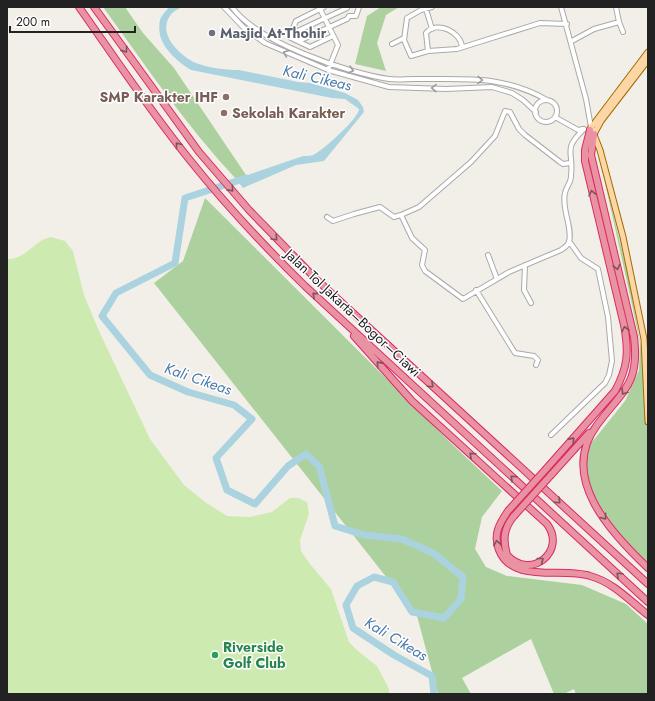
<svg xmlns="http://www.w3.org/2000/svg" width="655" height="701" viewBox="0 0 655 701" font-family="Jost,sans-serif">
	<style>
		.grass { fill: #cdebb0 }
		.forest { fill: #add19e }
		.water { fill: #aad3df }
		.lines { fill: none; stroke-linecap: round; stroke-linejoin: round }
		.river { stroke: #aad3df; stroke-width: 7 }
		.minor-casing { stroke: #a9a9a9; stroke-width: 6 }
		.major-casing { stroke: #a06b00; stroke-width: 7 }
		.highway-casing { stroke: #dc2a67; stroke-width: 8 }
		.minor { stroke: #fff; stroke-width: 4 }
		.major { stroke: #fcd6a4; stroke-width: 5 }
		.highway { stroke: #e892a2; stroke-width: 6 }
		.highway-bridge-casing { stroke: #dc2a67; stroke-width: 8; stroke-linecap: butt }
		.highway-bridge { stroke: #e892a2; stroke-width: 6 }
		.oneway { stroke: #7b545c }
		.oneway2 { stroke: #9c9c9c }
		.worship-dot { fill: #6b7280; stroke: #fff; stroke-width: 1.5 }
		.education-dot { fill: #8d6e63; stroke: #fff; stroke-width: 1.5 }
		.leisure-dot { fill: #2e9e5b; stroke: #fff; stroke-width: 1.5 }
		.labels { text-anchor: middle; stroke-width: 3; stroke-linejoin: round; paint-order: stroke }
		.worship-label { font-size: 14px; font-weight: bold; fill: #5b616d; stroke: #fff; text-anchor: start }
		.education-label { font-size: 14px; font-weight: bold; fill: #785e54; stroke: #fff; text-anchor: end }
		.street-label { font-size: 14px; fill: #222; stroke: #fff }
		.leisure-label { font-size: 14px; font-weight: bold; fill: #27864d; stroke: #fff; text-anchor: start }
		.water-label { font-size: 15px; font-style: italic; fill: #4a7aab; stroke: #fff }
	</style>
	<rect width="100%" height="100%" fill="#f2efe9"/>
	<path class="grass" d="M 51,237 L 65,241 L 73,251 L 84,295 L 99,331 L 150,439 L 184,485 L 205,502 L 227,516 L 250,517 L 272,512 L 290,498 L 298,498 L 307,502 L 309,514 L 300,540 L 301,551 L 310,564 L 331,589 L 349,642 L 358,651 L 377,666 L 389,689 L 389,694 L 7,694 L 7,259 C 26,260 34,240 51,237 Z"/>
	<path class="forest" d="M 103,7 L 125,7 L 143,33 L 174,68 L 246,175 L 236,179 C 186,126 146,66 103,7 Z
		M 381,7 L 399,7 L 386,15 L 377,43 L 386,71 L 355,64 L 367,16 Z
		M 599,156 L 629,279 L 644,364 L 648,450 L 648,566 L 628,546 L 609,521 L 591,494 L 584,471 L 588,447 L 625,401 L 639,370 L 640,344 L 633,309 Z
		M 205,198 L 454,446 L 502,491 L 482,517 L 475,549 L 486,567 L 507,576 L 582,585 L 626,604 L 648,624 L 648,694 L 576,694 L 574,689 L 564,694 L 554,694 L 531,639 L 462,678 L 471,694 L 438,694 L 417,616 L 154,283 L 183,261 Z"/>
	<path class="water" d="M 169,7 L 182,7 C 178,9 172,12 170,16 C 157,34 180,56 196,63 C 210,68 224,70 239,70 L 298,82 L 310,83 L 345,93 L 358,100 L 363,107 L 364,112 L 324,161 L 296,165 L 243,188 L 236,179 L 303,156 C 307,156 312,156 315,154 C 324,149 359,118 359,109 L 345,99 L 332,98 L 191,70 C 174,59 155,43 160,20 C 161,16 166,11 169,7 Z"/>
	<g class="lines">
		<path class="river" d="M 246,178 L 185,198 L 175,263 L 116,293 L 102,316 L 150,375 L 188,392 L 234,405 L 252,419 L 216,458 L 227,490 L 255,504 L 288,466 L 306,454 L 319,466 L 335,526 L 364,535 L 402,539 L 433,553 L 463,577 L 461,599 L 444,618 L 412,612 L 393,582 L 374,577 L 357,586 L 346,605 L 353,628 L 394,655 L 432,676 L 434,694"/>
		<g class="minor-casing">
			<path id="minor" d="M 224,7 L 244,28 L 265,43 L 328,70 L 389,87 L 446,89 L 492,87 L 512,93 L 523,100 L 536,112
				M 232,7 C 257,42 347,73 389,79 C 397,80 406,79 414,79 C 463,80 502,74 547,100
				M 324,7 L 296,21 L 289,37 L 310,47 L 333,36
				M 561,7 L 586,99 L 591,127
				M 320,9 L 338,45 L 328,70
				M 426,9 L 432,29
				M 619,22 L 623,32
				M 289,35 L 347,8
				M 404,40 L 407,18 L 421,10 L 432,7
				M 299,41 L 347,19 L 349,16 L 356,16 L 359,7
				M 572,41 L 594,29 L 619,22 L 616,7
				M 392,44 L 402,39 L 404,40 L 411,56 L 428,51 L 457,49 L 540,23 L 567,24
				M 428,51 L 426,33 C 437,20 461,32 462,47
				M535 111a11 11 0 1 1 22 0a11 11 0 1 1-22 0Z
				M 555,117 L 578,130 L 583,129
				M 401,215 L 419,207 L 471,162 L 495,136 L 505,111 L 510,112 L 519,129 L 525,135 L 560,162 L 563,164 L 570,163
				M 327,217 L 333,221 L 354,214 L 380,207 L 394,217 L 401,215 L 412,238 L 425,250 L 422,265 L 425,271 L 463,299 L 509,272 L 561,250 C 564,248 568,245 569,242 C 573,227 561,209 565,193 C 566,187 571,183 571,176 C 574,151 562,150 584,129
				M 488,255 L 497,279
				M 525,265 L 524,290 L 531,303
				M 476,290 L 515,353 L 534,356 L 538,360 L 536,365
				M 551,435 L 605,383 L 609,375 L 612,361 L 608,317 L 598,269 L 581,258 L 569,241"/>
		</g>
		<g class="major-casing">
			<path id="major" d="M 591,127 L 600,150 L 623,237 L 644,339 L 648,422
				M 590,129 L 648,52
				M 594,134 L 601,121 L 648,60"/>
		</g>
		<g class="highway-casing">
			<path id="highway" d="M 79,7 C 115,58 150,111 189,159 C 225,204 264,246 305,286 L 648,602
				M 94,7 L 199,152 L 249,210 L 317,280 L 648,584
				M 594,134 L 591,155 L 634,337 C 640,385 622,391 597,425 C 558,477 611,533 648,568
				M 354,336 L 412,401 L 547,524 C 567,551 531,581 507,555 C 503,540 503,529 514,516
				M 546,469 L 615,391 C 628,367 629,352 624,325 L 585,161 L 585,150 L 590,130
				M 551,475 L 589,433
				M 508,511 C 499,524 493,535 499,550 C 512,584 562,567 590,576 C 613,582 630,601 648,615"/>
		</g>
		<use href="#minor" class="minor"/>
		<use href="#major" class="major"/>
		<use href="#highway" class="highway"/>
		<g class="highway-bridge-casing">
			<path id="highway-bridge" d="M 508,511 L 546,469
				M 514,516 L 551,475"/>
		</g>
		<use href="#highway-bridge" class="highway-bridge"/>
	</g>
	<defs><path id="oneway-chevron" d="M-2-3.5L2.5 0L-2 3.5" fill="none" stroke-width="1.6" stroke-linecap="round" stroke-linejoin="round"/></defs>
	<g class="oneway">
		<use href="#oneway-chevron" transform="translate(125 50) rotate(55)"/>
		<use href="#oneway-chevron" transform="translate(178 145) rotate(-128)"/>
		<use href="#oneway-chevron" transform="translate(231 189) rotate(49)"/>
		<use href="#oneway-chevron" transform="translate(592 193) rotate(-104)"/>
		<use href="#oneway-chevron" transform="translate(275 238) rotate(47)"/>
		<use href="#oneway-chevron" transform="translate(617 267) rotate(77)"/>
		<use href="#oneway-chevron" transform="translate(315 295) rotate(-138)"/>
		<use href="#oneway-chevron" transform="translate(625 329) rotate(-102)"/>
		<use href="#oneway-chevron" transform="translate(379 364) rotate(-132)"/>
		<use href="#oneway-chevron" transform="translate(431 385) rotate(43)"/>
		<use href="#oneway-chevron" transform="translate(624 392) rotate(123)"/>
		<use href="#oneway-chevron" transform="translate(572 440) rotate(-48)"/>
		<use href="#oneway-chevron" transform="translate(472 455) rotate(-138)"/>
		<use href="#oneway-chevron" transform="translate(513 478) rotate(-137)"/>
		<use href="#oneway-chevron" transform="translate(558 501) rotate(43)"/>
		<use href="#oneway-chevron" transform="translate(604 517) rotate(53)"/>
		<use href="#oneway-chevron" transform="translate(497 543) rotate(-100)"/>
		<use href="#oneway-chevron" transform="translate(541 560) rotate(-38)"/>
		<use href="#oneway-chevron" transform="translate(619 575) rotate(-137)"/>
	</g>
	<g class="oneway2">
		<use href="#oneway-chevron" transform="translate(286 53) rotate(-157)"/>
		<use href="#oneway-chevron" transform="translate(351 70) rotate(15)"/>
		<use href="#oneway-chevron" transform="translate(480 80) rotate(2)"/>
		<use href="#oneway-chevron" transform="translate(434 88) rotate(-178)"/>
	</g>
	<circle class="worship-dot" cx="212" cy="33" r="4"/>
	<g class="education-dot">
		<circle cx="226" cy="97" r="4"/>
		<circle cx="224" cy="113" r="4"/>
	</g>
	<circle class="leisure-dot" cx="215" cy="655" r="4"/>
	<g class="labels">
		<g class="worship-label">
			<text x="220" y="38">Masjid At-Thohir</text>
		</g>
		<g class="education-label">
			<text x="218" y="102">SMP Karakter IHF</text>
			<text x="232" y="118" text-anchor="start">Sekolah Karakter</text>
		</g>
		<g class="street-label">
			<text transform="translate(353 313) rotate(43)" y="5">Jalan Tol Jakarta–Bogor–Ciawi</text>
		</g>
		<g class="leisure-label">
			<text x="223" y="652">Riverside<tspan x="223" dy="16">Golf Club</tspan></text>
		</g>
		<g class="water-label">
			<text transform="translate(317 78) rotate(13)" y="5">Kali Cikeas</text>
			<text transform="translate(198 379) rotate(19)" y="5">Kali Cikeas</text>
			<text transform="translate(396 639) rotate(31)" y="5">Kali Cikeas</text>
		</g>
	</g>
	<rect width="655" height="701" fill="none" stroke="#222222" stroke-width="16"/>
	<path d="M10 26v6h125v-6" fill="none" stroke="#222222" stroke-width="2"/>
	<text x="16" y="26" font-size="12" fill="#222222" stroke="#ffffff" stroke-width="3" paint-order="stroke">200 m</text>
</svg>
